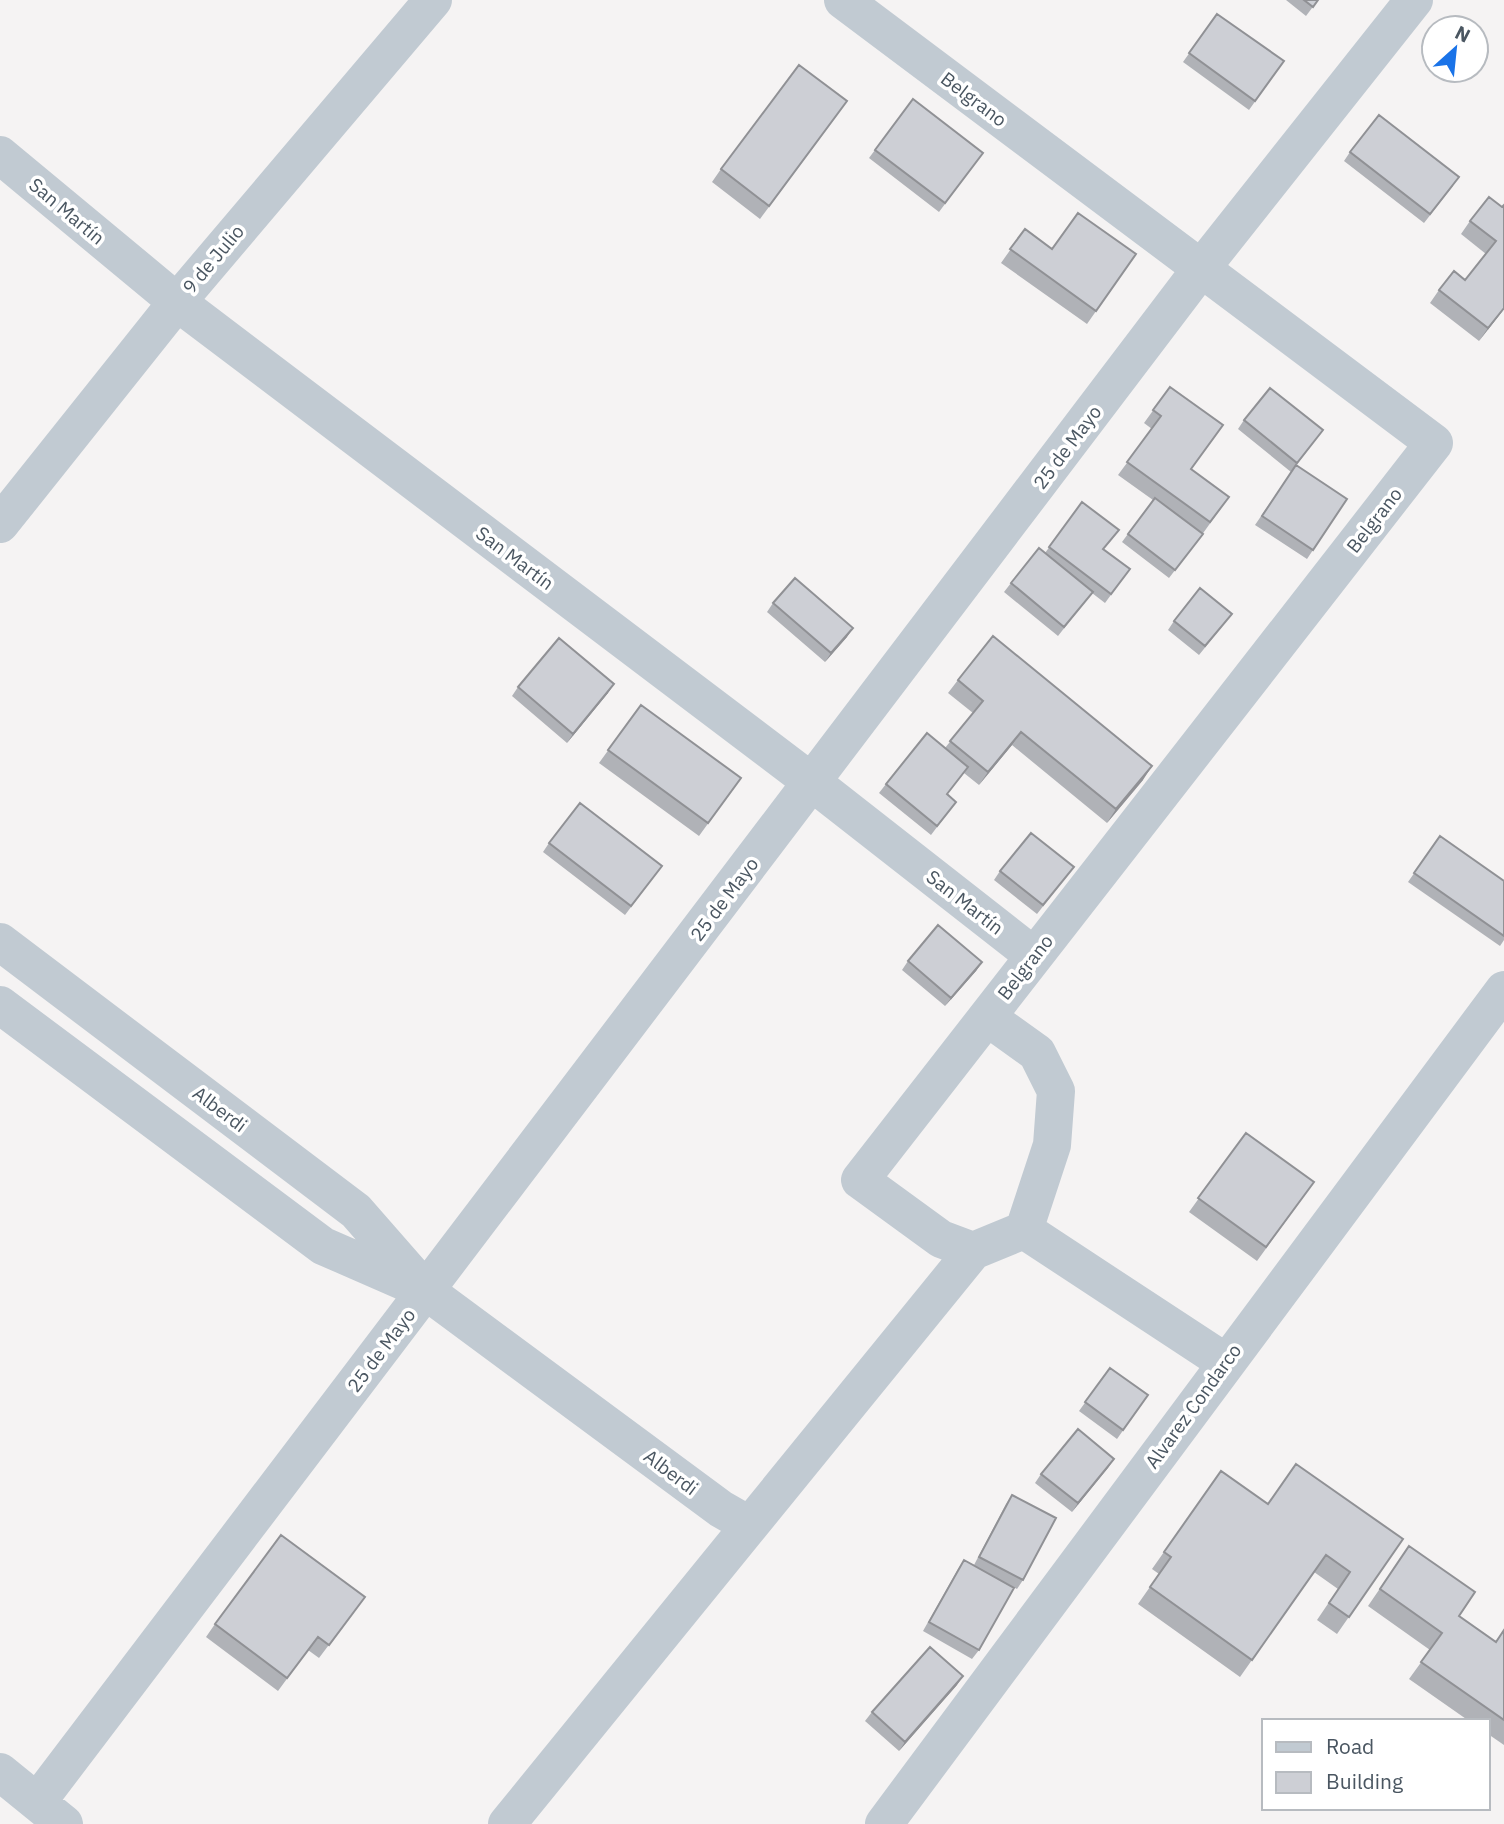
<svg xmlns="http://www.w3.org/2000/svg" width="1504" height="1824" viewBox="0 0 1504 1824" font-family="'IBM Plex Sans',sans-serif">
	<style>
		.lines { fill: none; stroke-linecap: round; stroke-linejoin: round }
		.street { stroke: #c1cad2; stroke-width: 38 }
		.wall { fill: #b0b2b7 }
		.shaded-wall { fill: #909195 }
		.building { fill: #cdcfd5; stroke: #909195; stroke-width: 2 }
		.labels { text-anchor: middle; stroke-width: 7; stroke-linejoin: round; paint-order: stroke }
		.street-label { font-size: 19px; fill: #4a5661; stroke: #fff }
	</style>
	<rect width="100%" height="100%" fill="#f5f3f3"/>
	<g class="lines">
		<path class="street" d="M 843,0 L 1434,443 L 860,1180 L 941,1239 L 973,1251 L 1024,1230 L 1225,1362
			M 0,155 L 177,302 L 813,783 L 1034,956
			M 0,524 L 177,302 L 433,0
			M 0,942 L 356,1211 L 426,1291 L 721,1509 L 749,1525
			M 0,1005 L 323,1246 L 417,1287
			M 987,1017 L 1037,1053 L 1056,1091 L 1052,1145 L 1024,1230
			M 0,1772 L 64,1824
			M 38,1801 L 1200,270 L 1414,0
			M 507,1824 L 973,1251
			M 884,1824 L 1504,990"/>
	</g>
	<path class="wall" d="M 1286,0 L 1318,0 L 1306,16 Z
		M 1217,14 L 1284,61 L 1249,110 L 1183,62 Z
		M 913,99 L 983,153 L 939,212 L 869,158 Z
		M 838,114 L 760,219 L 712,182 L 721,169 Z
		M 1350,152 L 1453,186 L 1424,223 L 1344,161 Z
		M 1504,205 L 1504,309 L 1479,341 L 1430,303 L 1439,290 L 1465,280 L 1486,254 L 1461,234 L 1470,221 L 1502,207 Z
		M 1025,229 L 1052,249 L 1136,254 L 1087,324 L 1001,263 Z
		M 1170,387 L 1191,470 L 1229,497 L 1196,543 L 1169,578 L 1122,542 L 1153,500 L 1118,475 L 1152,429 L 1144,423 Z
		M 1244,420 L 1323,430 L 1291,472 L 1238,429 Z
		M 1296,465 L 1347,499 L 1307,559 L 1255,525 Z
		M 1082,502 L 1104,550 L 1130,569 L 1105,603 L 1092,593 L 1058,636 L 1004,592 L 1011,583 L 1045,553 Z
		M 773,603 L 847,637 L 825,662 L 767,612 Z
		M 1232,614 L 1199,655 L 1168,630 L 1174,621 Z
		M 958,680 L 1143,780 L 1107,823 L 1012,745 L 979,785 L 964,773 L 947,794 L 956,802 L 931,835 L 879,793 L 886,784 L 945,748 L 973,713 L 948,693 Z
		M 518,687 L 608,693 L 567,743 L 512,696 Z
		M 641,705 L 741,778 L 699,836 L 599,763 Z
		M 1440,836 L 1504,881 L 1504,940 L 1500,946 L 1408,882 Z
		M 549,843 L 662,866 L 625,915 L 543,852 Z
		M 1000,871 L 1067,876 L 1037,914 L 994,880 Z
		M 908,961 L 982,962 L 976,971 L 945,1006 L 902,970 Z
		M 1246,1133 L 1314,1182 L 1257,1261 L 1189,1212 Z
		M 1110,1368 L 1148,1395 L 1117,1439 L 1079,1411 Z
		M 1114,1459 L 1072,1512 L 1035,1483 L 1041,1474 Z
		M 1221,1471 L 1268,1504 L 1403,1539 L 1337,1634 L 1317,1620 L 1338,1589 L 1314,1572 L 1240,1677 L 1138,1604 L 1159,1574 L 1152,1569 Z
		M 1012,1495 L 1023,1580 L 1017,1589 L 1002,1581 L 979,1650 L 972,1659 L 923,1631 L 958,1569 L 964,1560 L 974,1565 L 1006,1504 Z
		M 1409,1546 L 1459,1616 L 1496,1642 L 1504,1630 L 1504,1745 L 1488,1734 L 1488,1721 L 1469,1721 L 1409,1679 L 1430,1650 L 1368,1606 Z
		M 365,1597 L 319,1658 L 308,1650 L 278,1691 L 206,1637 L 215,1624 Z
		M 957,1685 L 899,1751 L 865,1721 L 872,1712 Z"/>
	<path class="shaded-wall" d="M 1504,308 L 1504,309 L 1479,341 L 1488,328 Z
		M 853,628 L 847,637 L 825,662 L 831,653 Z
		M 614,684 L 608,693 L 567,743 L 573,734 Z
		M 1021,732 L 1012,745 L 979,785 L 988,772 Z
		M 1152,766 L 1143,780 L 1107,823 L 1116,809 Z
		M 982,962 L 976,971 L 945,1006 L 951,998 Z
		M 1114,1459 L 1108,1468 L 1072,1512 L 1078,1503 Z
		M 963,1676 L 957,1685 L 899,1751 L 905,1742 Z"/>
	<path class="building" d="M 1304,0 L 1318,0 L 1313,7 Z
		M 1217,14 L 1284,61 L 1255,101 L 1189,53 Z
		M 799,65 L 847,101 L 769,206 L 721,169 Z
		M 913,99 L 983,153 L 945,203 L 875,150 Z
		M 1379,115 L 1459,177 L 1430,214 L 1350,152 Z
		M 1489,197 L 1502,207 L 1504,205 L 1504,308 L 1488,328 L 1439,290 L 1454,271 L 1465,280 L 1496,241 L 1470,221 Z
		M 1078,213 L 1136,254 L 1096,311 L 1010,249 L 1025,229 L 1052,249 Z
		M 1170,387 L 1223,425 L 1191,469 L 1229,497 L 1210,522 L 1127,462 L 1161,416 L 1153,410 Z
		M 1270,388 L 1323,430 L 1297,463 L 1244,420 Z
		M 1296,465 L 1347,499 L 1313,550 L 1262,516 Z
		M 1155,498 L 1203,534 L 1175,570 L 1128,534 Z
		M 1082,502 L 1119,530 L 1103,549 L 1130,569 L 1111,594 L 1049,547 Z
		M 1039,548 L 1093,592 L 1064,627 L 1011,583 Z
		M 795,578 L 853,628 L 831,653 L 773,603 Z
		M 1200,588 L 1232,614 L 1205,646 L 1174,621 Z
		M 993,636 L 1152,766 L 1116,809 L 1021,732 L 988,772 L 950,741 L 983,701 L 958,680 Z
		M 559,638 L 614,684 L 573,734 L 518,687 Z
		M 641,705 L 741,778 L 708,823 L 608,750 Z
		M 927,733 L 968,767 L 947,794 L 956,802 L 937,826 L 886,784 Z
		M 580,803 L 662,866 L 631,906 L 549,843 Z
		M 1031,833 L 1074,867 L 1043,905 L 1000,871 Z
		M 1440,836 L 1504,881 L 1504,936 L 1414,873 Z
		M 938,925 L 982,962 L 951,998 L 908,961 Z
		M 1246,1133 L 1314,1182 L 1266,1247 L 1198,1198 Z
		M 1110,1368 L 1148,1395 L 1123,1430 L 1085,1402 Z
		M 1078,1429 L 1114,1459 L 1078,1503 L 1041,1474 Z
		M 1296,1464 L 1403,1539 L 1349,1617 L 1329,1603 L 1350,1572 L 1326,1555 L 1252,1660 L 1150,1587 L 1171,1557 L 1164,1552 L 1221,1471 L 1268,1504 Z
		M 1012,1495 L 1056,1518 L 1023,1580 L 979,1557 Z
		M 281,1535 L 365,1597 L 329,1645 L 318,1637 L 287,1678 L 215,1624 Z
		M 1409,1546 L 1475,1592 L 1459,1616 L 1496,1642 L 1504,1630 L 1504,1720 L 1421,1662 L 1442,1633 L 1380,1589 Z
		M 964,1560 L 1014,1588 L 979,1650 L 929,1622 Z
		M 930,1647 L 963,1676 L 905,1742 L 872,1712 Z"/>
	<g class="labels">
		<g class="street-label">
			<text transform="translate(974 99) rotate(37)" y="7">Belgrano</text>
			<text transform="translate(67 211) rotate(40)" y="7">San Martín</text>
			<text transform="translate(213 259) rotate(-50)" y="7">9 de Julio</text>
			<text transform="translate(1067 447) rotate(-53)" y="7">25 de Mayo</text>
			<text transform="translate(1374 520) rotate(-52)" y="7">Belgrano</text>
			<text transform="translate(515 558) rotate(37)" y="7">San Martín</text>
			<text transform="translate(724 899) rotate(-53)" y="7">25 de Mayo</text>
			<text transform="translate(965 902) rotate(38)" y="7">San Martín</text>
			<text transform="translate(1025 967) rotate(-52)" y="7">Belgrano</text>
			<text transform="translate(220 1109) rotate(37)" y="7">Alberdi</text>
			<text transform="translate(381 1350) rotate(-53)" y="7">25 de Mayo</text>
			<text transform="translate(1193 1406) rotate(-54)" y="7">Alvarez Condarco</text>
			<text transform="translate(671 1472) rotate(37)" y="7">Alberdi</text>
		</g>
	</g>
	<rect x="1262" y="1719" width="228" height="91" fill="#ffffff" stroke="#b7bbc0" stroke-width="2"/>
	<rect x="1276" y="1742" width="35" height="10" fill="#c1cad2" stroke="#b7bbc0" stroke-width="2"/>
	<text x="1326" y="1754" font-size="21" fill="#4a5661">Road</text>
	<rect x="1276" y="1772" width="35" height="21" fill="#cdcfd5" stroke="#b7bbc0" stroke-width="2"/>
	<text x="1326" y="1789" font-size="21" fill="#4a5661">Building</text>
	<g transform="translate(1455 49) rotate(27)"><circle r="33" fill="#ffffff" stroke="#b7bbc0" stroke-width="2"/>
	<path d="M0-5L12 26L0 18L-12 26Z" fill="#1a73e8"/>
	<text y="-10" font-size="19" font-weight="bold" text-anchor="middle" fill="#4a5661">N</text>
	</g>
</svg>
